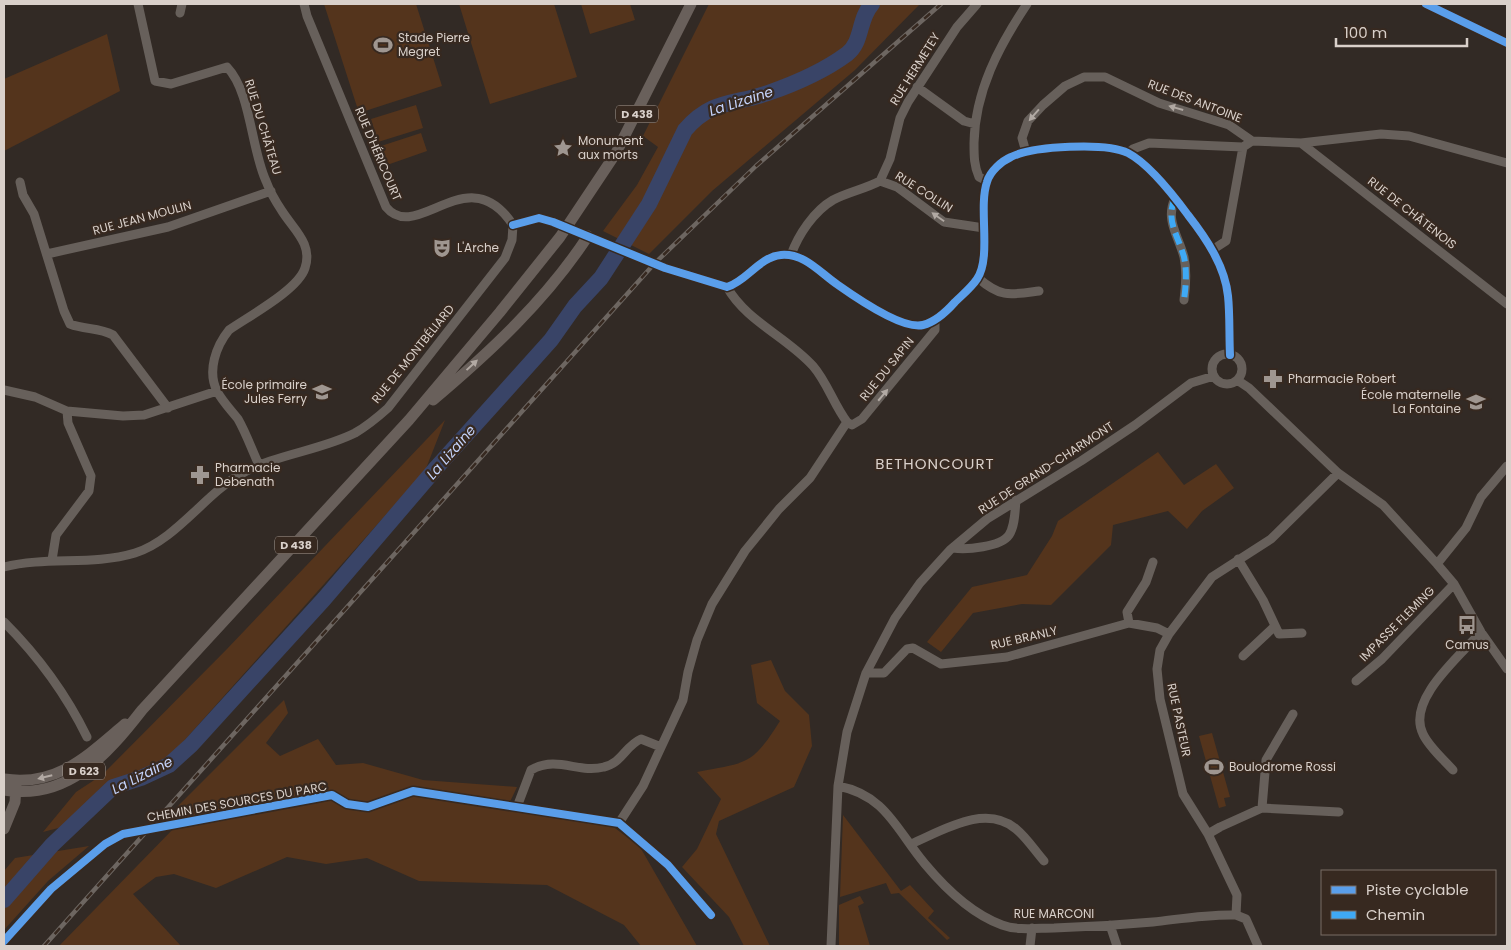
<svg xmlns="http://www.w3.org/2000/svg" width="1511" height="950" viewBox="0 0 1511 950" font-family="Poppins,sans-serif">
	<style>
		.green { fill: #54341c }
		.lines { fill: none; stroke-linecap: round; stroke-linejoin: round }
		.river { stroke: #394467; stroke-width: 16 }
		.minor { stroke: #67605b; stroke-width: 9 }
		.major { stroke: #69605b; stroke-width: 11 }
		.rail-casing { stroke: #6d6661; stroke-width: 4.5 }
		.rail { stroke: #372920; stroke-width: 2.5; stroke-dasharray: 8; stroke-linecap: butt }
		.quiet { stroke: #3fa9f5; stroke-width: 6; stroke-dasharray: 12 6; stroke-linecap: butt }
		.cycleway-casing { stroke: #372920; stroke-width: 11 }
		.cycleway { stroke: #5a9eea; stroke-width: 8 }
		.oneway { fill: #b1a9a3 }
		.oneway2 { fill: #b2a9a3 }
		.labels { text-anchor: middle; stroke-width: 4.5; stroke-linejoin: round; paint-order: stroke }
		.shield { fill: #372920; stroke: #a89e97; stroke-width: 1 }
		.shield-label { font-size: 11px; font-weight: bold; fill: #d9d0ca }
		.poi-label { font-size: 12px; fill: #d9d0ca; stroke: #372920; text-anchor: start }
		.street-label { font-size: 12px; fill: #d9d0ca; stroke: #372920 }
		.water-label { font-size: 14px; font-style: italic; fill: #c4d3fb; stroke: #372920 }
		.quarter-label { font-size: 15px; letter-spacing: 1px; fill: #d9d0ca; stroke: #372920 }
	</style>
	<rect width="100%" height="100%" fill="#322a25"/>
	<path class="green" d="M 324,4 L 416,4 L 442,86 L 359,113 Z
		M 459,4 L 554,4 L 577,77 L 490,104 Z
		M 581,4 L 630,4 L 635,20 L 590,34 Z
		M 709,4 L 920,4 L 855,70 L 712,191 L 649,254 L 603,231 L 637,185 L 658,147 L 643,136 Z
		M 107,34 L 120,91 L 4,151 L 4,79 Z
		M 416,105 L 423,128 L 378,142 L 371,119 Z
		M 421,133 L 427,151 L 387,165 L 381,146 Z
		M 445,420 L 425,471 L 174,752 L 152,766 L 118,779 L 100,790 L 66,826 L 43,832 L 76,792 L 102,775 L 226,650 Z
		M 1158,452 L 1184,485 L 1216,464 L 1234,488 L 1202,511 L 1187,529 L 1168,511 L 1113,525 L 1111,545 L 1051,605 L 1022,604 L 973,613 L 941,652 L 927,642 L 972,587 L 1027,575 L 1052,536 L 1058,521 Z
		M 771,660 L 785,691 L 809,715 L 812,746 L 794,787 L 719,821 L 716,834 L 770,946 L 744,946 L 729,917 L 682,867 L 697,849 L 721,799 L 697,772 C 747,762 751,767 780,721 L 757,703 L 751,665 Z
		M 284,700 L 288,713 L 266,743 L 280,756 L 318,739 L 336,765 L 363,763 L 423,780 L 517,787 L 507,808 L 611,825 L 640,847 L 697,946 L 641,946 L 624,925 L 547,885 L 419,881 L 367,858 L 326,864 L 287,857 L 216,888 L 174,874 L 156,877 L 133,894 L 181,946 L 59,946 L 176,826 L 177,807 Z
		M 1212,733 L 1230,797 L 1224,798 L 1226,806 L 1219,808 L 1199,736 Z
		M 843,815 L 901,891 L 910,885 L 934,911 L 928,918 L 950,938 L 947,940 L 899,893 L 891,894 L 886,883 L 840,897 Z
		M 89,846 L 48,881 L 4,930 L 4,871 L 15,858 Z
		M 860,896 L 864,903 L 858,906 L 870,946 L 839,946 L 839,905 Z"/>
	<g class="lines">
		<path class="river" d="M 4,900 L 52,845 L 113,787 L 141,778 L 169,765 L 191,745 L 324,599 L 437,467 L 551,340 L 575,306 L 601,278 L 649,204 L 685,130 C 712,99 733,105 768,93 C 794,84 824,71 847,54 C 863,42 858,19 872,4"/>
		<path class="minor" d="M 138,4 L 155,81 L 171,84 L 227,67 C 251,92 251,149 266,181 C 270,192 276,202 282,211 C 294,230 313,244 305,268 C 298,290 249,316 229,330 C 216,346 207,371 217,391 C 222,401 231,410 238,419 C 246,433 252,450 259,465
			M 304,4 L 307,16 L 386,207 C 417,245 468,156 513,225
			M 1426,4 L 1507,43
			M 180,13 L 182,4
			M 917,87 L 964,121 L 975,124
			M 1301,143 L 1507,304
			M 1026,152 L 1022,138 L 1028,121 L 1043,105 L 1065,86 L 1084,77 L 1105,77 L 1159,103 L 1229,125 L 1252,141
			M 1128,153 L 1133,149 L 1149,143 L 1243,147 L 1252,141 L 1301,143 L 1381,134 L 1409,136 L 1507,163
			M 880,181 L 897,187 L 944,222 L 984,228
			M 987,181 L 979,177 C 974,166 974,156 974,143 C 975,91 999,46 1027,4
			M 20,182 L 23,195 L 34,214 L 64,311 L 70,324 C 85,330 99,327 113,335 L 168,408
			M 1175,198 C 1165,220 1178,235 1184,257 C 1187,271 1186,285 1184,300
			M 513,225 L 539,218 L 553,222 L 665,268 L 727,287 C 747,281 759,257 781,255 C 805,253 820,273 838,285 C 855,297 903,330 923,325 C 935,322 947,311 955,302 C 962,295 971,288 977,279 C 992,257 978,208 987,182 C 990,171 1002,161 1011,157 C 1033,146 1106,142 1128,153 C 1149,164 1174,196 1188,215 C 1206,238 1225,266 1228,296 C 1230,315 1229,335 1230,355
			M 1212,250 L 1226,241 L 1243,147
			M 47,254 L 168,227 L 271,191
			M 791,255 C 798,235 814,211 833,200 C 848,192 865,189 880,181 L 890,159 L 900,118 L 908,102 L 957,27 L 977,4
			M 978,278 C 1001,298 1010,295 1039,291
			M 727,287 C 746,321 787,337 813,366 C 827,382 834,405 847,422
			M1212 369a15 15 0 1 1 30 0a15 15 0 1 1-30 0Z
			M 1237,380 L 1249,388 L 1338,473 L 1383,505 L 1437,564 L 1454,584 L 1481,632 L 1507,669
			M 4,390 L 35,397 L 67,411 L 68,423 L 91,476 L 89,491 L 56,535 L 52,560
			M 67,411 L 123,416 L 144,415 L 217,391
			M 847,422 L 852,425 L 862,419 L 935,330 L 935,320
			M 953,548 C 966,550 1001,547 1009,535 C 1015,526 1015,511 1016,500
			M 1238,559 L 1263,600 L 1279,634 L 1302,633
			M 1437,564 L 1466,528 L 1481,497 L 1507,466
			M 4,567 C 47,556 92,566 135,553 C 176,540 205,494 241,474 C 276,454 319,451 355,433 C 367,426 378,417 388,408 L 505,258 L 512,240 L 513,225
			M 4,622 C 38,656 66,694 87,737
			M 1129,623 L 1127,612 L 1146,582 L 1153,562
			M 1243,656 L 1275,626
			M 866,673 L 884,673 L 907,649 L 913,648 L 941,664 L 1007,657 L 1129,623 L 1157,628 L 1169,634
			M 1356,681 L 1382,659 L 1454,584
			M 1453,770 C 1443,759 1429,747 1423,734 C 1406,700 1460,656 1481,632
			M 838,786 C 886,795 897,831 925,864 C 945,888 972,914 1002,925 C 1018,931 1038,928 1054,928 C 1087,927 1120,925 1153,922 C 1180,919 1208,914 1236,915 L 1246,919 L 1258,946
			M 517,807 L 531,770 C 558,755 578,774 604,767 C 622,763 625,746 641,739 L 661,747
			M 1262,808 L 1266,760 L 1293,714
			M 619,823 L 643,786 L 683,700 L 688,672 L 697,640 L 712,604 L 745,551 L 779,509 L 810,478 L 847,422
			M 1208,834 L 1220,827 L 1262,808 L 1339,812
			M 911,844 C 942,831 985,803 1016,829 C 1027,838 1035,851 1044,861
			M 1236,915 L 1237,895 L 1208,834 L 1183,794 L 1160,699 L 1157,669 L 1160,650 L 1169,634 L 1212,577 L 1271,539 L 1338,473
			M 1110,925 L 1117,946
			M 4,941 L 51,889 L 105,844 L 123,834 L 332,795 L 347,804 L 368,807 L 413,791 L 619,823 L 668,865 L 711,915
			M 831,946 L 838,786 L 847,732 L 866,673 L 895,618 L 920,583 L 950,550 L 987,519 L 1081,461 L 1135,425 L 1191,383 L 1214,376
			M 1030,946 L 1032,928"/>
		<path class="major" d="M 433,400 C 491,351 546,300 588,236
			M 4,779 C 57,787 87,756 125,724
			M 4,790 C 67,801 107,755 142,710 L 409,420 L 500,312 L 560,237 L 616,153 L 691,4
			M 4,829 L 15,802 L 16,786"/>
		<g class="rail-casing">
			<path id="rail" d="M 44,946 L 654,264 L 756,166 L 941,4"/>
		</g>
		<use href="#rail" class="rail"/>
		<path class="quiet" d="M 1175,198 C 1165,220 1178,235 1184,257 C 1187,271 1186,285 1184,300"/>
		<g class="cycleway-casing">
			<path id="cycleway" d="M 1426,4 L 1507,43
				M 513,225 L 539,218 L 553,222 L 665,268 L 727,287 C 747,281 759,257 781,255 C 805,253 820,273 838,285 C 855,297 903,330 923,325 C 935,322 947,311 955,302 C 962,295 971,288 977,279 C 992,257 978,208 987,182 C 990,171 1002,161 1011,157 C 1033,146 1106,142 1128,153 C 1149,164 1174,196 1188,215 C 1206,238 1225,266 1228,296 C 1230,315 1229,335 1230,355
				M 4,941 L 51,889 L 105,844 L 123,834 L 332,795 L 347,804 L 368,807 L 413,791 L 619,823 L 668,865 L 711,915"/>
		</g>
		<use href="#cycleway" class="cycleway"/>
	</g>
	<defs><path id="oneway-solid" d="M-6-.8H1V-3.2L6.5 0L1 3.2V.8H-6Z" transform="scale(1.25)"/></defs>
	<g class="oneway">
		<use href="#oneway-solid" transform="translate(1176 108) rotate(-164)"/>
		<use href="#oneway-solid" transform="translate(1034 115) rotate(131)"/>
		<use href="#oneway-solid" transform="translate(938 217) rotate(-145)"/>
		<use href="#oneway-solid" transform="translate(883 395) rotate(-50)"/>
	</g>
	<g class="oneway2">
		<use href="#oneway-solid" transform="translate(472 365) rotate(-43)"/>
		<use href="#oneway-solid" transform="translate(45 777) rotate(166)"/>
	</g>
	<defs>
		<g id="stadium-bare" transform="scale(1.5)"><path d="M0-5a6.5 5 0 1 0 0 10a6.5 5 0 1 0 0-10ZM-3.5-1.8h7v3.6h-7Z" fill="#9f9690" stroke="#372920" stroke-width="2.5" paint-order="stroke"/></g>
		<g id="sight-bare" transform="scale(1.5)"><path d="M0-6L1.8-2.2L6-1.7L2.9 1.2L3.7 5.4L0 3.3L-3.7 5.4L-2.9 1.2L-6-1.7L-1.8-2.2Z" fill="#9f9690" stroke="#372920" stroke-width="2.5" paint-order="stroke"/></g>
		<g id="theatre-bare" transform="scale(1.5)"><path d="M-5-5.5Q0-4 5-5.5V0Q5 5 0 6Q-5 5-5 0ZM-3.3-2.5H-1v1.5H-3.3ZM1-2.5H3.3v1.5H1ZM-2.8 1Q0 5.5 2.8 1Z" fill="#9f9690" stroke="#372920" stroke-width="2.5" paint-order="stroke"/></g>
		<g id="pharmacy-bare" transform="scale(1.5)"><path d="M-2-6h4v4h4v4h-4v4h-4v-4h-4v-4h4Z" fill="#9f9690" stroke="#372920" stroke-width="2.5" paint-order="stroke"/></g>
		<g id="school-bare" transform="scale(1.5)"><path d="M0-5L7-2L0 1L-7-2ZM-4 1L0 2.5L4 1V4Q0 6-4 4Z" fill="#9f9690" stroke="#372920" stroke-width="2.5" paint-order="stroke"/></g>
		<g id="bus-bare" transform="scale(1.5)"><path d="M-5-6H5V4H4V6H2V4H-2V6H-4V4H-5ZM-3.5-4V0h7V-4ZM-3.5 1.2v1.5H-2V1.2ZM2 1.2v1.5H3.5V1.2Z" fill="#9f9690" stroke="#372920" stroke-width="2.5" paint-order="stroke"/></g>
	</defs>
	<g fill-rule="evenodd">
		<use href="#stadium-bare" x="383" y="45"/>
		<use href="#sight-bare" x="563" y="148"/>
		<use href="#theatre-bare" x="442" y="248"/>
		<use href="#pharmacy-bare" x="1273" y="379"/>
		<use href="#school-bare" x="322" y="392"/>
		<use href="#school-bare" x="1476" y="402"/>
		<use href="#pharmacy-bare" x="200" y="475"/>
		<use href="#bus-bare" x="1467" y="625"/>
		<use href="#stadium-bare" x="1214" y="767"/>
	</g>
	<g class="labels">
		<g class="shield">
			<rect x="616" y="105.5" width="42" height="17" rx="4"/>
			<rect x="275" y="536.5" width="42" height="17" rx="4"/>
			<rect x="63" y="762.5" width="42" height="17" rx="4"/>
		</g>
		<g class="shield-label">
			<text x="637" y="118">D 438</text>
			<text x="296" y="549">D 438</text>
			<text x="84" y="775">D 623</text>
		</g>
		<g class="poi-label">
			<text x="398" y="42">Stade Pierre<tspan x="398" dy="14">Megret</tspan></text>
			<text x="578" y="145">Monument<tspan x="578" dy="14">aux morts</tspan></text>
			<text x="457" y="252">L'Arche</text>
			<text x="1288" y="383">Pharmacie Robert</text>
			<text x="307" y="389" text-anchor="end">École primaire<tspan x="307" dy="14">Jules Ferry</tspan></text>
			<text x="1461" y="399" text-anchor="end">École maternelle<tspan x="1461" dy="14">La Fontaine</tspan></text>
			<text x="215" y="472">Pharmacie<tspan x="215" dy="14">Debenath</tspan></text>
			<text x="1467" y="649" text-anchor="middle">Camus</text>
			<text x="1229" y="771">Boulodrome Rossi</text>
		</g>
		<g class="street-label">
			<text transform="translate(915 69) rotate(-58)" y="4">RUE HERMETEY</text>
			<text transform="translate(1195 101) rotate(21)" y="4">RUE DES ANTOINE</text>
			<text transform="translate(263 127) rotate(73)" y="4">RUE DU CHÂTEAU</text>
			<text transform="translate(378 154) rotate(67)" y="4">RUE D'HÉRICOURT</text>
			<text transform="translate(924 192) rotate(32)" y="4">RUE COLLIN</text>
			<text transform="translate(1412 213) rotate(38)" y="4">RUE DE CHÂTENOIS</text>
			<text transform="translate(142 218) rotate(-15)" y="4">RUE JEAN MOULIN</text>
			<text transform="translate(413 354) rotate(-51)" y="4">RUE DE MONTBÉLIARD</text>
			<text transform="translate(887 369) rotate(-51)" y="4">RUE DU SAPIN</text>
			<text transform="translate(1046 468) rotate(-33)" y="4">RUE DE GRAND-CHARMONT</text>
			<text transform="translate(1397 624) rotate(-45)" y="4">IMPASSE FLEMING</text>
			<text transform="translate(1024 638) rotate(-13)" y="4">RUE BRANLY</text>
			<text transform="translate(1179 720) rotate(78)" y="4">RUE PASTEUR</text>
			<text transform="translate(237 802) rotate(-10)" y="4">CHEMIN DES SOURCES DU PARC</text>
			<text x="1054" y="918">RUE MARCONI</text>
		</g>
		<g class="water-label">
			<text transform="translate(741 101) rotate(-18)" y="5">La Lizaine</text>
			<text transform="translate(451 452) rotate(-49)" y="5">La Lizaine</text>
			<text transform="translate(142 775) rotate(-27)" y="5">La Lizaine</text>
		</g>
		<g class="quarter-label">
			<text x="935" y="469">BETHONCOURT</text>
		</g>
	</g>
	<rect width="1511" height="950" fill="none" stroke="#d9d0ca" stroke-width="10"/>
	<rect x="1321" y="870" width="175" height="65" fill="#372920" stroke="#786c64"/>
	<rect x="1331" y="886" width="25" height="8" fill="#5a9eea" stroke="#786c64"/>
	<text x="1366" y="895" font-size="15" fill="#d9d0ca">Piste cyclable</text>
	<rect x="1331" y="911" width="25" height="8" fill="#3fa9f5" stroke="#786c64"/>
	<text x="1366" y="920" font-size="15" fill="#d9d0ca">Chemin</text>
	<path d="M1336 38v8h131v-8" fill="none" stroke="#d9d0ca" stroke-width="2.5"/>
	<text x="1344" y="38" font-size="15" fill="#d9d0ca" stroke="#372920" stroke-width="4" paint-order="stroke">100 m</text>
</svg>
